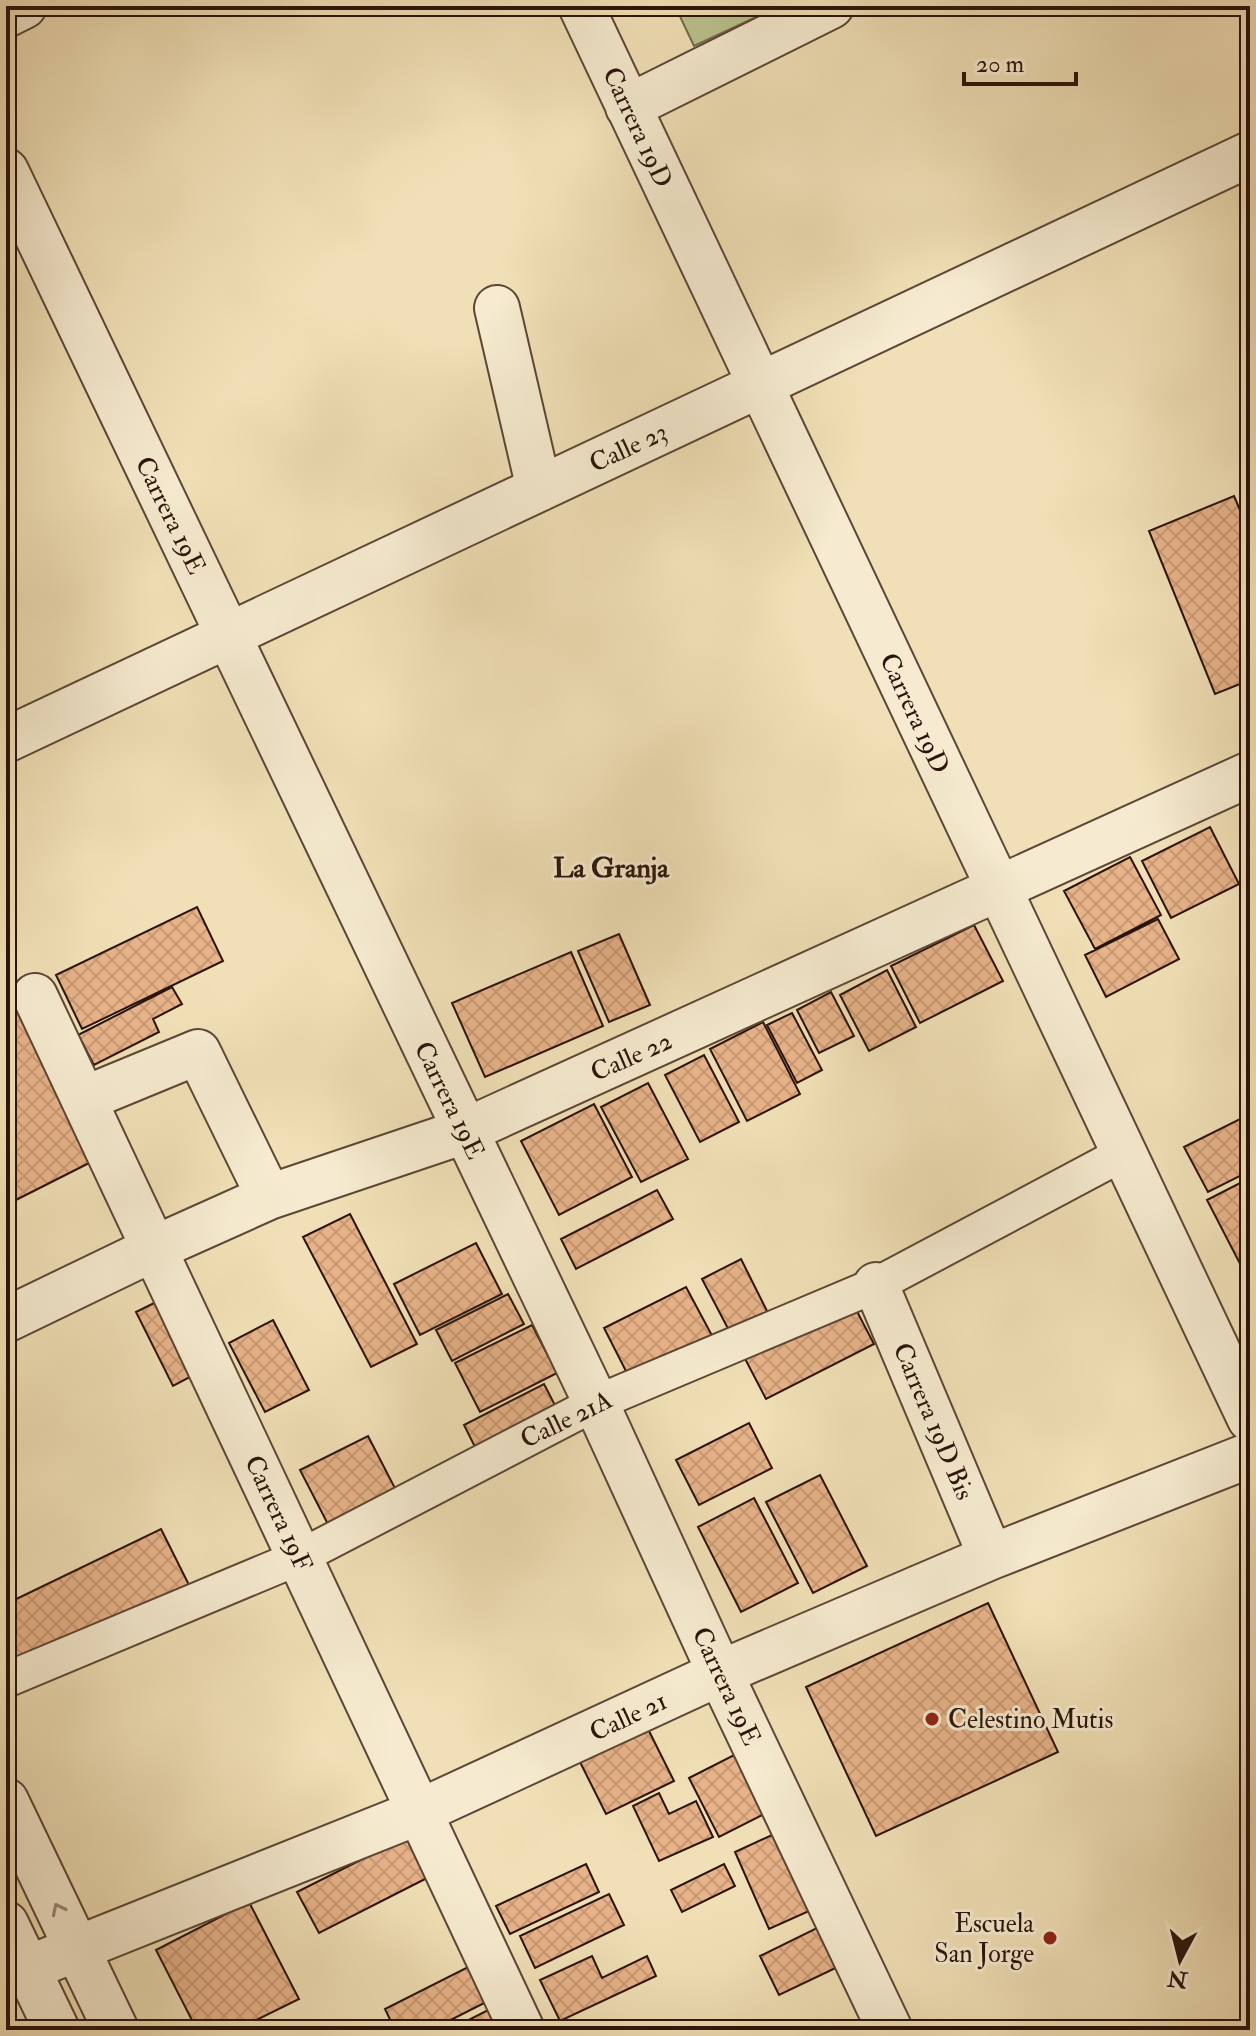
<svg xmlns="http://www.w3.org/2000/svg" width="1256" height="2036" viewBox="0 0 1256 2036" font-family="'IM FELL Double Pica',serif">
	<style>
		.grass { fill: #bac28e; stroke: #726a4c; stroke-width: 2 }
		.building { fill: url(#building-cross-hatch); stroke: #2a130a; stroke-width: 2 }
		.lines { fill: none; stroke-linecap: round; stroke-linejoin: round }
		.pedestrian-casing { stroke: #5c4635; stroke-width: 38 }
		.minor-casing { stroke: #5c4635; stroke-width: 48 }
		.tertiary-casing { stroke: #5c4635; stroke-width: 48 }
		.pedestrian { stroke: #f6ebd0; stroke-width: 34 }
		.minor { stroke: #f6ebd0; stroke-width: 44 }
		.tertiary { stroke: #f6ebd0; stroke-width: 44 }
		.oneway { stroke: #9a8a77 }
		.poi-dot { fill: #8f2418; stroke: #f6ebd0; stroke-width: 3 }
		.labels { text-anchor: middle; stroke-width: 6; stroke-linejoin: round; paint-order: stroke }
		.street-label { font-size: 26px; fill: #2a130a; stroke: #f6ebd0 }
		.poi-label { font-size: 26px; fill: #2a130a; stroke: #f6ebd0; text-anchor: start }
		.neighbourhood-label { font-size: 28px; font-weight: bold; fill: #2a130a; stroke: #f6ebd0 }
	</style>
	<defs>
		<pattern id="building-cross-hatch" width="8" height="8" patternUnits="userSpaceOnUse" patternTransform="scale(2)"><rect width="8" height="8" fill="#e8b389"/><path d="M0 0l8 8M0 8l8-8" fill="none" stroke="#c79975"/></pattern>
	</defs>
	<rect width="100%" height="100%" fill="#f1e0b7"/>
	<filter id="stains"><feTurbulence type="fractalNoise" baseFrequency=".0025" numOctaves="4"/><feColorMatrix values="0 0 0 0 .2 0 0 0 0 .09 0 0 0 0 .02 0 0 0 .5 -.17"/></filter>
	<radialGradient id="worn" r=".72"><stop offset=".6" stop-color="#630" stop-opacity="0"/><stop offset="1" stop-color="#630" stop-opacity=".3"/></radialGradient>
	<path class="grass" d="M 675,6 L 780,6 L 694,46 Z"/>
	<path class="building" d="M 1234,496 L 1250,534 L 1250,680 L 1215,694 L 1149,531 Z
		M 1210,827 L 1239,884 L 1171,918 L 1142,861 Z
		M 1130,857 L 1161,915 L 1095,949 L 1064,891 Z
		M 197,907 L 223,961 L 82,1029 L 56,975 Z
		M 1158,919 L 1179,959 L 1106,997 L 1085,955 Z
		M 974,925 L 1003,981 L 920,1023 L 891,966 Z
		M 619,934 L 650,1005 L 609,1022 L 578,951 Z
		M 571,952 L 603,1026 L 485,1077 L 452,1003 Z
		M 887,970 L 916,1027 L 869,1051 L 840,995 Z
		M 8,971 L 103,1156 L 6,1205 L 6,972 Z
		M 172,987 L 182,1004 L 153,1019 L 159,1032 L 94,1065 L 78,1035 Z
		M 831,992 L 854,1036 L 819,1053 L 797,1010 Z
		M 792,1013 L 822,1070 L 797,1083 L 767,1025 Z
		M 763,1022 L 800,1094 L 747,1121 L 710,1049 Z
		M 704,1055 L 739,1122 L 700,1142 L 665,1075 Z
		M 648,1083 L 688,1159 L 641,1182 L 601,1107 Z
		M 594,1104 L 632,1177 L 559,1215 L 521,1141 Z
		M 1250,1114 L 1250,1171 L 1208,1192 L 1184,1147 Z
		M 1250,1178 L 1250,1283 L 1207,1200 Z
		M 657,1190 L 673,1219 L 576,1269 L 561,1239 Z
		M 350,1214 L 417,1344 L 371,1367 L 303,1237 Z
		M 476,1243 L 502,1294 L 420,1335 L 394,1284 Z
		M 741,1259 L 773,1323 L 735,1342 L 702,1279 Z
		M 686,1287 L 716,1343 L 633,1385 L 604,1328 Z
		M 508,1294 L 524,1324 L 452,1361 L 436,1330 Z
		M 168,1296 L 205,1369 L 173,1386 L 136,1312 Z
		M 850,1298 L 874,1344 L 766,1399 L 742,1353 Z
		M 273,1320 L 309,1390 L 265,1412 L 229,1343 Z
		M 532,1325 L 557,1373 L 480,1412 L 455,1363 Z
		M 544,1384 L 560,1415 L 480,1457 L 464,1425 Z
		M 749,1423 L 772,1468 L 699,1505 L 676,1460 Z
		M 368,1436 L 400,1498 L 332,1532 L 300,1470 Z
		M 820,1475 L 867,1566 L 813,1593 L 766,1502 Z
		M 754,1498 L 798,1583 L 741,1612 L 698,1527 Z
		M 161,1529 L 191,1589 L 6,1678 L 6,1604 Z
		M 988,1603 L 1058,1752 L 876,1836 L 806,1687 Z
		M 648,1729 L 674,1781 L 606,1814 L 580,1762 Z
		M 738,1753 L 768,1812 L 719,1837 L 689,1778 Z
		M 659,1793 L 669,1814 L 696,1801 L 713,1837 L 659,1861 L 633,1806 Z
		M 783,1830 L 818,1907 L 769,1929 L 735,1852 Z
		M 412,1834 L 433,1875 L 319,1933 L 297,1892 Z
		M 586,1864 L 599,1892 L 510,1934 L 496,1906 Z
		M 724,1864 L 735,1886 L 682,1912 L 671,1890 Z
		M 609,1894 L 624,1925 L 535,1968 L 520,1936 Z
		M 249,1902 L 299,1999 L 236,2030 L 197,2030 L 156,1950 Z
		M 825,1924 L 844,1964 L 779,1995 L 760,1956 Z
		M 592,1956 L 602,1978 L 647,1956 L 656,1976 L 560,2021 L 540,1980 Z
		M 478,1962 L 496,1997 L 431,2030 L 395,2030 L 385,2009 Z
		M 492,2008 L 503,2030 L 449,2030 Z"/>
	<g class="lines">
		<g class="pedestrian-casing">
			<path id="pedestrian" d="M 6,1680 L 300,1557 L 596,1403 L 876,1285 L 1124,1153"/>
		</g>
		<g class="minor-casing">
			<path id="minor" d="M 581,6 L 1250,1419
				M 6,15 L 24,6
				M 628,107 L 831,6
				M 6,171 L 596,1403 L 720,1673 L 890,2030
				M 497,308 L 539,489
				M 6,740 L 1250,154
				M 35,996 L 522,2030
				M 84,1099 L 198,1052 L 269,1197
				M 876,1285 L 991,1557
				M 6,1320 L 153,1249 L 269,1197 L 465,1131 L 1250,774
				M 6,1977 L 419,1812 L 720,1673 L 991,1557 L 1250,1455"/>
		</g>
		<g class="tertiary-casing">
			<path id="tertiary" d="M 6,1801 L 116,2030
				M 6,1924 L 57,2030"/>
		</g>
		<use href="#pedestrian" class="pedestrian"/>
		<use href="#minor" class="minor"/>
		<use href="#tertiary" class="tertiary"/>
	</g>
	<defs><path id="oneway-chevron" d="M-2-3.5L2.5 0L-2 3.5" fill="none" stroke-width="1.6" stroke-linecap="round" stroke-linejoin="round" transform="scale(2)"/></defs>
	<use class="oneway" href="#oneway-chevron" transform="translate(58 1909) rotate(-116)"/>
	<g class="poi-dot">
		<circle cx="932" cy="1719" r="8"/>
		<circle cx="1050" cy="1938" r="8"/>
	</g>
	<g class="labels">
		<g class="street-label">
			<text transform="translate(638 127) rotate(65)" y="9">Carrera 19D</text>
			<text transform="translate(628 447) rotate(-25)" y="9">Calle 23</text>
			<text transform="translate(171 515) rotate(64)" y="9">Carrera 19E</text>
			<text transform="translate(915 713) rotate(65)" y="9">Carrera 19D</text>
			<text transform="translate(631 1056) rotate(-24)" y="9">Calle 22</text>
			<text transform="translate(450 1100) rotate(64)" y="9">Carrera 19E</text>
			<text transform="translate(566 1419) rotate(-26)" y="9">Calle 21A</text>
			<text transform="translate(934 1421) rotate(67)" y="9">Carrera 19D Bis</text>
			<text transform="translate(279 1513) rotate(65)" y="9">Carrera 19F</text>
			<text transform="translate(727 1686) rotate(65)" y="9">Carrera 19E</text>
			<text transform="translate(628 1716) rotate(-25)" y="9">Calle 21</text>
		</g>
		<g class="poi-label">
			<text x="948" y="1728">Celestino Mutis</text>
			<text x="1034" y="1932" text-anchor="end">Escuela<tspan x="1034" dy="30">San Jorge</tspan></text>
		</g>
		<g class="neighbourhood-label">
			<text x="611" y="877">La Granja</text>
		</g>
	</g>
	<rect width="1256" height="2036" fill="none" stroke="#f1e0b7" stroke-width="32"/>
	<rect x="8" y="8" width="1240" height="2020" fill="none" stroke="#2a130a" stroke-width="4"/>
	<rect x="16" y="16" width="1224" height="2004" fill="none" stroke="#2a130a" stroke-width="2"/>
	<g transform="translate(1180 1960) rotate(187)" stroke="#f6ebd0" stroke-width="6" paint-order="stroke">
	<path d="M0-6L14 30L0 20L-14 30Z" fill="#2a130a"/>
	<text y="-12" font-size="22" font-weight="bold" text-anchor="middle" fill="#2a130a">N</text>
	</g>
	<path d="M964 72v12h112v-12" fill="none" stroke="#2a130a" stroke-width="4"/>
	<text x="976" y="72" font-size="24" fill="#2a130a" stroke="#f6ebd0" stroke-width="6" paint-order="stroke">20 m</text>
	<rect width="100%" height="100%" filter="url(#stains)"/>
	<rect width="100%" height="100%" fill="url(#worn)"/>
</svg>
